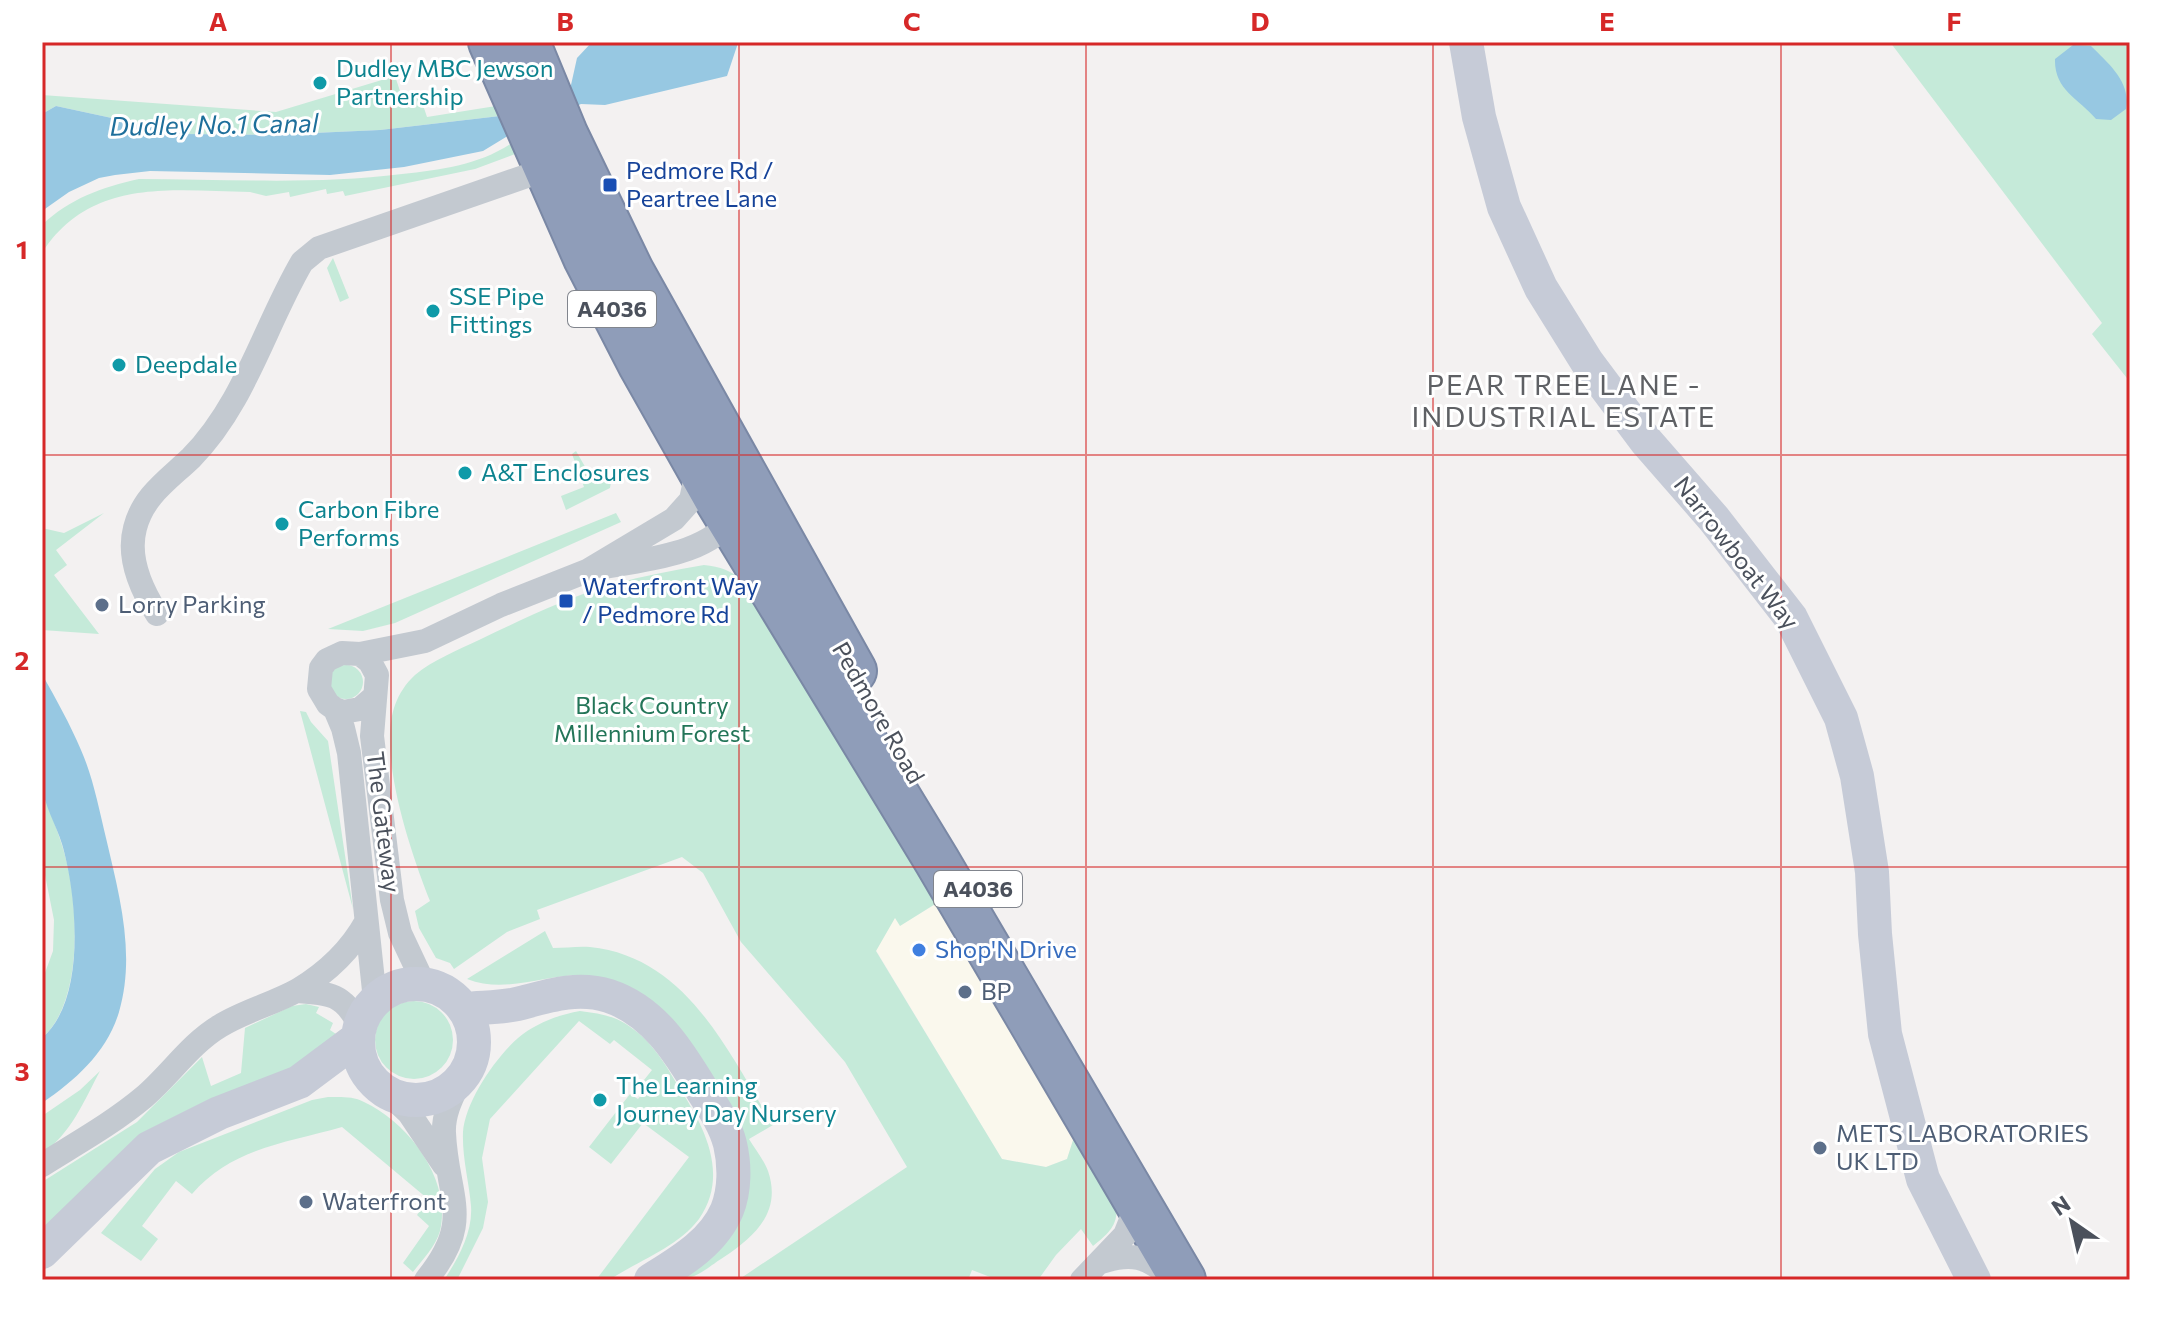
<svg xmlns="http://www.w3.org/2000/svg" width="2172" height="1322" viewBox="0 0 2172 1322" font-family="Commissioner,sans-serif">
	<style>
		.commercial { fill: #faf8ed }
		.green { fill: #c5ead9 }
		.water { fill: #97c8e2 }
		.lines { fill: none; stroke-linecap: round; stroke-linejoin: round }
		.highway-casing { stroke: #7a88a5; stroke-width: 48 }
		.street { stroke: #c3c9d0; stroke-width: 24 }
		.secondary { stroke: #c6cbd7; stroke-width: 34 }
		.highway { stroke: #8f9db9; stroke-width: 44 }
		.grid { fill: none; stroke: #d62828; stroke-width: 2; stroke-opacity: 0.55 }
		.culture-dot { fill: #0f9aa8; stroke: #fff; stroke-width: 3 }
		.transit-dot { fill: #1a4fb4; stroke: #fff; stroke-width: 3 }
		.service-dot { fill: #5c6f8a; stroke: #fff; stroke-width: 3 }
		.shop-dot { fill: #3f7fe0; stroke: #fff; stroke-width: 3 }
		.labels { text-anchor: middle; stroke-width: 6; stroke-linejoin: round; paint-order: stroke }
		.shield { fill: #fff; stroke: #81858d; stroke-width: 2 }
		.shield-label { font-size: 22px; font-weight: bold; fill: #4b515c }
		.culture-label { font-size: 24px; fill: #0d838f; stroke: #fff; text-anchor: start }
		.transit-label { font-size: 24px; fill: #164399; stroke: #fff; text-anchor: start }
		.street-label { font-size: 24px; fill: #4b515c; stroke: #fff }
		.service-label { font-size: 24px; fill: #4e5e75; stroke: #fff; text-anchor: start }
		.park-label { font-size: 24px; fill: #237558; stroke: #fff }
		.shop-label { font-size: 24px; fill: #366cbe; stroke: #fff; text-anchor: start }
		.water-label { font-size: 26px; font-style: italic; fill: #1e6f9b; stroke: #fff }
		.quarter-label { font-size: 28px; letter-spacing: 2px; fill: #5e6064; stroke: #fff }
		.neatline { fill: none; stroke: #d62828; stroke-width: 3 }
		.grid-label { font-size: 26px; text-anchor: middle; font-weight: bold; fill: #d62828 }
	</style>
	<rect width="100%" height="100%" fill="#f3f1f1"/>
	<path class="commercial" d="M 966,886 L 1136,1174 L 1074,1138 L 1067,1159 L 1046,1167 L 1002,1159 L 876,950 L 895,917 L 901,925 Z"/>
	<path class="green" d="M 1890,42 L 2130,42 L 2130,382 L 2092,334 L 2102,323 Z
		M 395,76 L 401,94 L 418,90 L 427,117 L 496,106 L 500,116 L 380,130 L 269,135 L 186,134 L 56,106 L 42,114 L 42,95 L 276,112 Z
		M 512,143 L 515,154 L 475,169 L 345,196 L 343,191 L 327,194 L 326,189 L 290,197 L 289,192 L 266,196 L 250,192 C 172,191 91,177 42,253 L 42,225 C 69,199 102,187 139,179 C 227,179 314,185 402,174 C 441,170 479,165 512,143 Z
		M 333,258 L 349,298 L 340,302 L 327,268 Z
		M 576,451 L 595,484 L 612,476 L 610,488 L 566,510 L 561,496 L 584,487 L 572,454 Z
		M 104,513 L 56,550 L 67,565 L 54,575 L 99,634 L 42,630 L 42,528 L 64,533 Z
		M 616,513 L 621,522 L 395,623 L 363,631 L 328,629 Z
		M 704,565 C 720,567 732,570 743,582 L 940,901 L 900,926 L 895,918 L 876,951 L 1002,1159 L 1046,1167 L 1067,1159 L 1074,1137 L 1116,1205 C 1119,1225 1108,1234 1093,1246 L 1081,1229 L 1056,1255 L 1038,1280 L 998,1280 L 972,1270 L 968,1280 L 738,1280 L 907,1167 L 845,1062 L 741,942 L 703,873 L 682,857 L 537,910 L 540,919 L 507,932 L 454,969 L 450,963 L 436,958 L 419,928 L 415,911 L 430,901 C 411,853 377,754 395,705 C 399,694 406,683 415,675 C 433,660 458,650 479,640 C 523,619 568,597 614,584 C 643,576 674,570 704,565 Z
		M329 682a17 17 0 1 1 34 0a17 17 0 1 1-34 0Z
		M 300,711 L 306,712 L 311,722 L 328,741 L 353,909 Z
		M 42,789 C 52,818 65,847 70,878 C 78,924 80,1005 42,1038 L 42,981 L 53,951 L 54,920 L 42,860 Z
		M 545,931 L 553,948 C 565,948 578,946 590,947 C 687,957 728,1052 773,1125 L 749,1139 C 755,1149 764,1160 768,1171 C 782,1212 755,1236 724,1257 C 702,1271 697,1280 669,1280 L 691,1266 L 738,1129 L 582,975 C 543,975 505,994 467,979 Z
		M375 1040a39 39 0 1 1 78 0a39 39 0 1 1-78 0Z
		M 306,1004 L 319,1007 L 316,1013 L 333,1023 L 330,1030 L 336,1034 L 323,1050 L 42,1230 L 42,1182 L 137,1122 L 202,1057 L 211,1086 L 241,1073 L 245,1028 L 292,1006 Z
		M 580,1011 C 596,1013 612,1015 626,1024 C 650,1039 663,1060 677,1084 C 702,1123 731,1173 699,1219 C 678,1247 638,1261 609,1280 L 596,1280 L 689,1157 L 643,1123 L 611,1164 L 589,1147 L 630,1094 L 638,1099 L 649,1085 L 644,1080 L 652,1070 L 614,1040 L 610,1044 L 579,1021 L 490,1119 L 482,1158 L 488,1202 L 483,1228 L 457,1280 L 444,1280 C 458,1259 473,1232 471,1206 C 469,1181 462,1158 463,1132 C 465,1102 495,1058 518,1038 C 536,1023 558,1015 580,1011 Z
		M 100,1071 C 85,1099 70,1136 42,1153 L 42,1116 L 80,1090 Z
		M 328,1097 C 341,1097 353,1096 364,1102 C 409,1123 452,1180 440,1231 C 436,1246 422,1260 413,1272 L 403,1263 L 429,1226 L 417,1215 L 428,1199 L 342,1127 C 286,1143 232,1148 192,1194 L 176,1181 L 142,1226 L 158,1239 L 141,1261 L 101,1233 L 155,1169 L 179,1152 L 312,1100 Z"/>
	<path class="water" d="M 592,42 L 738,43 L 727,76 L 605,105 L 581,104 L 506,137 L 483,151 L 404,167 L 330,175 L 150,171 L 115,175 L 99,178 L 69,192 L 42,211 L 42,114 L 56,106 L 186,134 L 269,135 L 380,130 L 500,116 L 571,85 L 577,58 Z
		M 2073,45 L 2091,46 C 2109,64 2131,82 2126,109 L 2111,120 L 2096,119 C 2078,98 2054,90 2055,59 Z
		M 42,674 C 56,699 70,724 81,750 C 93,777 99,809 106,838 C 119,894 136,954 119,1012 C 107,1052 76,1080 42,1103 L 42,1038 C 87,1000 77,895 62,844 C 56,825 44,805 42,785 C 39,749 42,711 42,674 Z"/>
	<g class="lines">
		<g class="highway-casing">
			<path id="highway" d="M 491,42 L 586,258 L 641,365 L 715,496 L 937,861 L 1183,1280
				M 527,42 L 565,134 L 631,271 L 854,671"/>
		</g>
		<path class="street" d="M 605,567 C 653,558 706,555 738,514
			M 157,614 C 141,589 127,558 135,528 C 143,496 168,480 191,458 C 245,403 264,327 302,262 L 319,248 L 547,169
			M 360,654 L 370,662 L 377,675 L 372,736 L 392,900 L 400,933 L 424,984
			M 374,697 L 360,709 L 343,712 L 335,709 L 328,704 L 319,689 L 321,668 L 327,660 L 342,653 L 360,654 L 425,641 L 501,605 L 587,571 L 674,519 L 691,500 L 698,467
			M 335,709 L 343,728 L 349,753 L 375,1000
			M 297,991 C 330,993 344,994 360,1026
			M 389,1094 L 409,1113 L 444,1165
			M 42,1165 C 77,1143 113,1123 144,1097 C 170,1075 190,1044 220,1026 C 244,1011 273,1004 298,990 C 326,973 350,951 366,922
			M 1101,1262 C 1129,1253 1150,1255 1170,1279
			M 426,1280 C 475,1220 447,1199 444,1133 C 443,1114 452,1097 460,1080
			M 1082,1280 L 1125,1235 L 1137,1205"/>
		<path class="secondary" d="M 1466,42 L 1479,117 L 1504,207 L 1541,288 L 1587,362 L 1646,441 L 1714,519 L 1791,618 L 1841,718 L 1857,776 L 1872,872 L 1875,934 L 1885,1034 L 1923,1179 L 1974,1280
			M358 1042a58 58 0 1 1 116 0a58 58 0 1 1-116 0Z
			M 465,1009 C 484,1007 507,1008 525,1002 C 554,994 580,987 609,996 C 654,1011 679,1052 702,1090 C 713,1107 725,1124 730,1144 C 735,1165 735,1190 727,1210 C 713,1243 680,1262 651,1280
			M 42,1252 L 149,1148 L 219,1113 L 299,1082 L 358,1038"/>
		<use href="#highway" class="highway"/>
	</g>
	<path class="grid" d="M 391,42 L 391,1280M 739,42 L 739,1280M 1086,42 L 1086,1280M 1433,42 L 1433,1280M 1781,42 L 1781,1280M 42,455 L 2130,455M 42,867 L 2130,867"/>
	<g class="culture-dot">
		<circle cx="320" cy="83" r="8"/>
		<circle cx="433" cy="311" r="8"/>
		<circle cx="119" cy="365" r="8"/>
		<circle cx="465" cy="473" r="8"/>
		<circle cx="282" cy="524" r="8"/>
		<circle cx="600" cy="1100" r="8"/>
	</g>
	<g class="transit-dot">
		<rect x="602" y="177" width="16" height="16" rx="4"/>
		<rect x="558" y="593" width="16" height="16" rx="4"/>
	</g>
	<g class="service-dot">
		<circle cx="102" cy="605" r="8"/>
		<circle cx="965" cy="992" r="8"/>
		<circle cx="1820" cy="1148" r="8"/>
		<circle cx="306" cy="1202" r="8"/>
	</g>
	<circle class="shop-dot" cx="919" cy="950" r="8"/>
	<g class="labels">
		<g class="shield">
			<rect x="568" y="291" width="88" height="36" rx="6"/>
			<rect x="934" y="871" width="88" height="36" rx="6"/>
		</g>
		<g class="shield-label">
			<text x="612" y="317">A4036</text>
			<text x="978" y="897">A4036</text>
		</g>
		<g class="culture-label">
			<text x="336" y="77">Dudley MBC Jewson<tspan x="336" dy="28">Partnership</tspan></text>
			<text x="449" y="305">SSE Pipe<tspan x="449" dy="28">Fittings</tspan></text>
			<text x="135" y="373">Deepdale</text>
			<text x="481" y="481">A&amp;T Enclosures</text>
			<text x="298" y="518">Carbon Fibre<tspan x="298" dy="28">Performs</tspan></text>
			<text x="616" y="1094">The Learning<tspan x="616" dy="28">Journey Day Nursery</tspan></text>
		</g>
		<g class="transit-label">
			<text x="626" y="179">Pedmore Rd /<tspan x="626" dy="28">Peartree Lane</tspan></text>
			<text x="582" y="595">Waterfront Way<tspan x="582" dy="28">/ Pedmore Rd</tspan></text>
		</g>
		<g class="street-label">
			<text transform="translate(1736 553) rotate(52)" y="8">Narrowboat Way</text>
			<text transform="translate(878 713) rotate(60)" y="8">Pedmore Road</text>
			<text transform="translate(383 822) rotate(83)" y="8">The Gateway</text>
		</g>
		<g class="service-label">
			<text x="118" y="613">Lorry Parking</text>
			<text x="981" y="1000">BP</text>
			<text x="1836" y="1142">METS LABORATORIES<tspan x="1836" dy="28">UK LTD</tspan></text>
			<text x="322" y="1210">Waterfront</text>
		</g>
		<g class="park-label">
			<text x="652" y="714">Black Country<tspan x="652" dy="28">Millennium Forest</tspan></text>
		</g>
		<g class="shop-label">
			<text x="935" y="958">Shop'N Drive</text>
		</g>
		<g class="water-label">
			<text transform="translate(214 125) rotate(-1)" y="9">Dudley No.1 Canal</text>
		</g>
		<g class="quarter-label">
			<text x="1564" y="395">PEAR TREE LANE -<tspan x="1564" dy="32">INDUSTRIAL ESTATE</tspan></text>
		</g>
	</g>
	<rect width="2172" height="1322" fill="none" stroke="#ffffff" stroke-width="88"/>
	<g transform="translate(2072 1222) rotate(326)" stroke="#ffffff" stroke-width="6" paint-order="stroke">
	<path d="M0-6L14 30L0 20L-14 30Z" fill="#4b515c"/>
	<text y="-12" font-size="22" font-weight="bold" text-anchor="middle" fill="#4b515c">N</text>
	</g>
	<rect x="44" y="44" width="2084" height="1234" class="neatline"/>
	<g class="grid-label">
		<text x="218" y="31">A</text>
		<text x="565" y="31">B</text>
		<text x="912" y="31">C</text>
		<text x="1260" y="31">D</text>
		<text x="1607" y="31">E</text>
		<text x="1954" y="31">F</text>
		<text x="22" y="259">1</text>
		<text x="22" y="670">2</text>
		<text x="22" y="1081">3</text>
	</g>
</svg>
